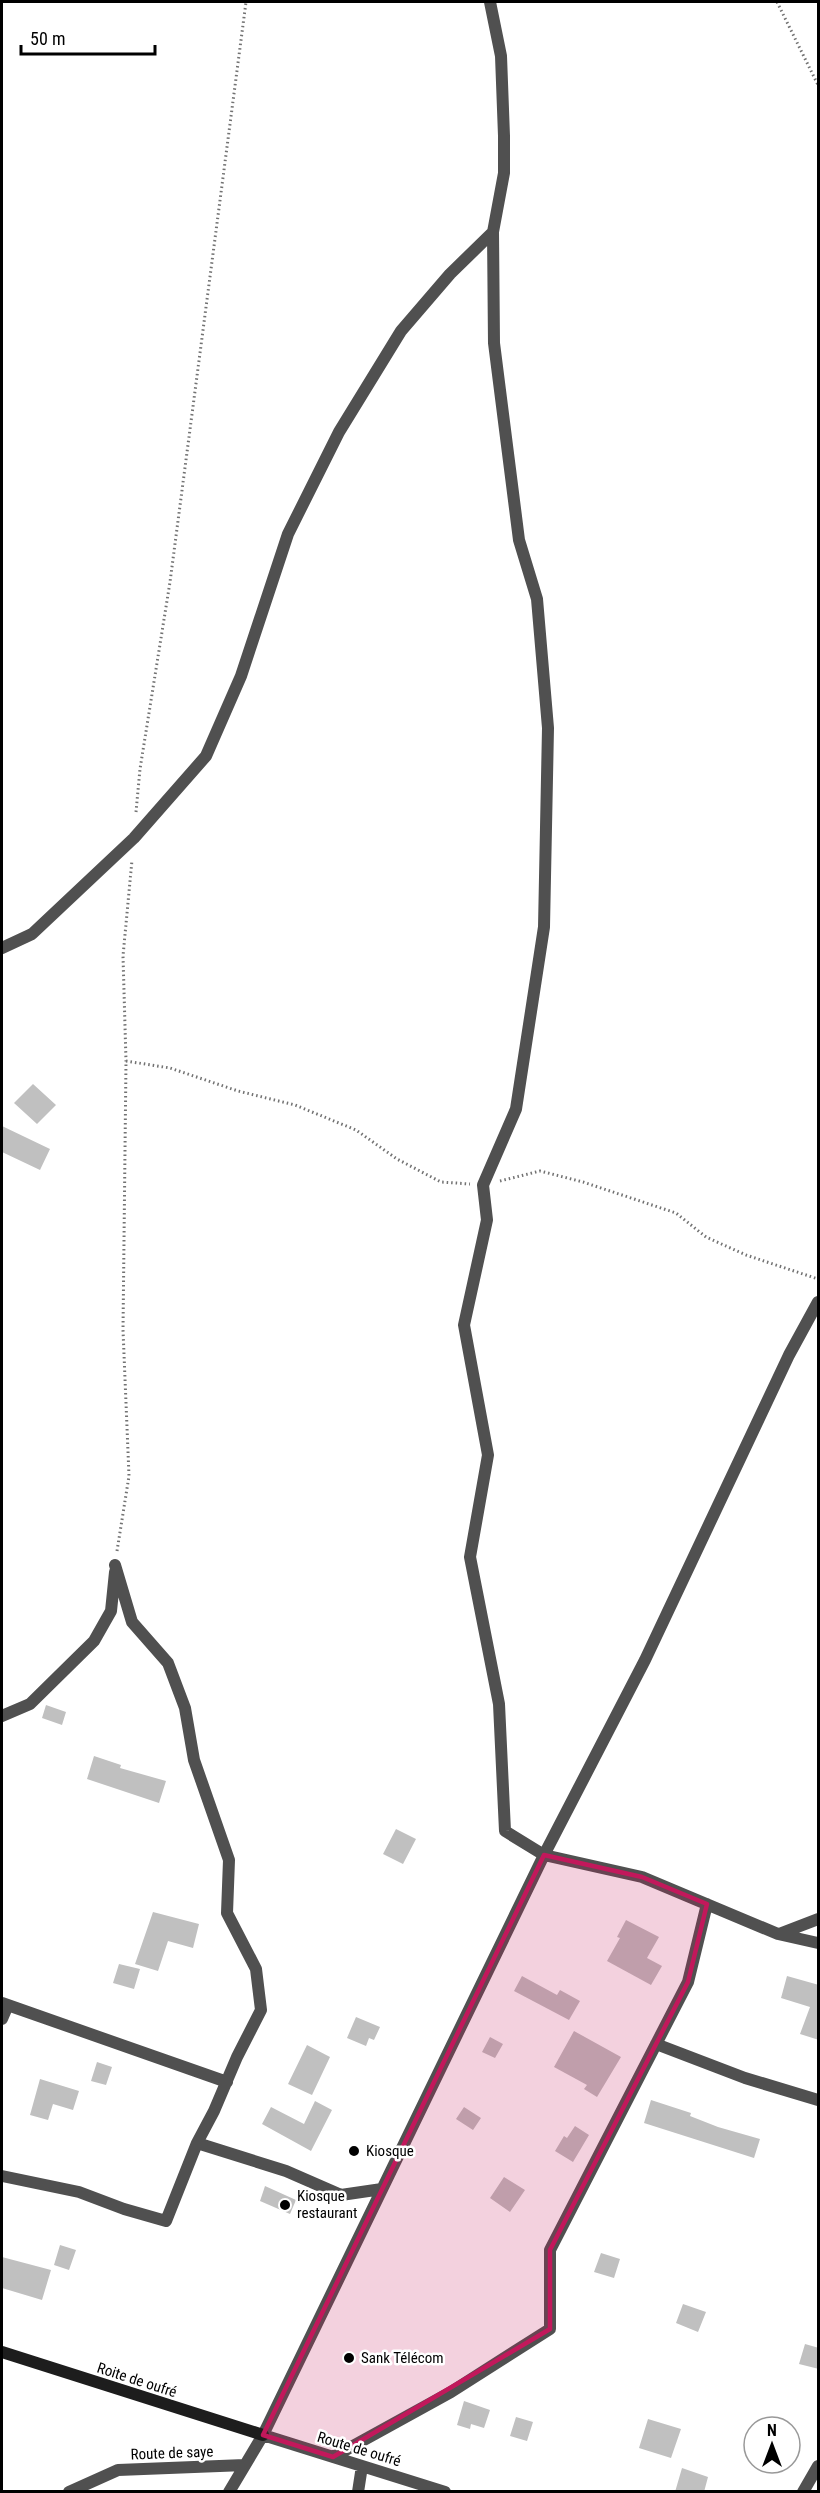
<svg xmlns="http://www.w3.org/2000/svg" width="820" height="2493" viewBox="0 0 820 2493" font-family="'Roboto Condensed',sans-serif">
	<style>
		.building { fill: #c0c0c0 }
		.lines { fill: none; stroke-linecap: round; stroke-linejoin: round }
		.path { stroke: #727272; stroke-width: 3; stroke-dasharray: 1.5 3; stroke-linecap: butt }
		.street { stroke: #505050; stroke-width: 12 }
		.secondary { stroke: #1d1d1d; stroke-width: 12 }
		.marked { fill: #c2185b; fill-opacity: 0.2; stroke: #c2185b; stroke-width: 4.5; stroke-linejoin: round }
		.poi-dot { fill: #000; stroke: #fff; stroke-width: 2 }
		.labels { text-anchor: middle; stroke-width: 5; stroke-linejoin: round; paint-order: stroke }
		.poi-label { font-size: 15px; fill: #000; stroke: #fff; text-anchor: start }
		.street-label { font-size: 15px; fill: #000; stroke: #fff }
	</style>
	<rect width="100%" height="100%" fill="#fff"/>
	<path class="building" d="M 33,1084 L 56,1105 L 37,1124 L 14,1103 Z
		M 2,1126 L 50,1149 L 40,1170 L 2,1152 Z
		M 46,1705 L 66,1712 L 62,1725 L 42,1718 Z
		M 94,1756 L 121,1765 L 120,1768 L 166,1781 L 159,1803 L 87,1779 Z
		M 396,1829 L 416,1839 L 403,1864 L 383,1854 Z
		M 153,1912 L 199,1924 L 193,1948 L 168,1941 L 158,1971 L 135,1964 Z
		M 626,1920 L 659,1937 L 647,1958 L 662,1966 L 651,1985 L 607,1961 L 620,1938 L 617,1937 Z
		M 119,1964 L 140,1969 L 134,1989 L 113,1983 Z
		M 522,1976 L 557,1995 L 560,1990 L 580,2001 L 569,2020 L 514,1991 Z
		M 787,1976 L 819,1985 L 819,2040 L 800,2034 L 810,2007 L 781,1998 Z
		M 356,2017 L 380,2027 L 374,2040 L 369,2038 L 366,2046 L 347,2038 Z
		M 574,2031 L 621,2057 L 597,2097 L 584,2089 L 587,2085 L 554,2067 Z
		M 490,2037 L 503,2044 L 495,2058 L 482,2052 Z
		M 307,2045 L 330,2057 L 312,2095 L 288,2084 Z
		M 97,2062 L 112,2067 L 106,2085 L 91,2081 Z
		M 40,2079 L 79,2091 L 73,2110 L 53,2104 L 48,2120 L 30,2115 Z
		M 651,2100 L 691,2113 L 690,2116 L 718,2127 L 760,2139 L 754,2158 L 644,2123 Z
		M 315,2101 L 332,2110 L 311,2151 L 262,2124 L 271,2107 L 304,2124 Z
		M 464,2107 L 481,2118 L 473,2130 L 456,2119 Z
		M 575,2126 L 589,2135 L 573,2162 L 555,2151 L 564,2136 L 567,2138 Z
		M 504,2177 L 525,2190 L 510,2212 L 490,2198 Z
		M 265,2186 L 296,2200 L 290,2214 L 260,2201 Z
		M 60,2245 L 76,2250 L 69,2270 L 54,2265 Z
		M 601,2253 L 620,2259 L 614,2278 L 594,2272 Z
		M 2,2257 L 51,2270 L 42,2300 L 2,2288 Z
		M 683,2304 L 706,2312 L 698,2332 L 676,2323 Z
		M 805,2344 L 819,2348 L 819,2369 L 799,2364 Z
		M 464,2401 L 490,2410 L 484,2428 L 471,2424 L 470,2429 L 457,2425 Z
		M 516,2417 L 533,2422 L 527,2441 L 510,2436 Z
		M 648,2419 L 681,2429 L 671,2458 L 639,2448 Z
		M 682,2468 L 708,2477 L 704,2492 L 675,2492 Z"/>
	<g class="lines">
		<path class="path" d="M 777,2 L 818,85
			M 136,812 L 140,769 L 170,582 L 246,2
			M 126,1061 L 170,1068 L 238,1091 L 295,1105 L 356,1130 L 397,1159 L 441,1182 L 470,1184
			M 500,1181 L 540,1171 L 583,1182 L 676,1213 L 706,1237 L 746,1255 L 818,1279
			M 117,1551 L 129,1476 L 123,1330 L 126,1061 L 123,956 L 132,860"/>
		<path class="street" d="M 490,2 L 501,56 L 504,136 L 504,173 L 493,232 L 494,343 L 519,540 L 537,599 L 548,728 L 544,927 L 516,1109 L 483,1185 L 487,1220 L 464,1325 L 488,1455 L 470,1557 L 499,1704 L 505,1831 L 544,1855 L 642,1877 L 778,1934 L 818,1943
			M 2,948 L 32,934 L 134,838 L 206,756 L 241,676 L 288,534 L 339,432 L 401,331 L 450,274 L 493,232
			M 115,1565 L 132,1622 L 168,1663 L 185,1708 L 194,1760 L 229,1860 L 227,1913 L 256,1969 L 261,2010 L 237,2057 L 214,2111 L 197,2143
			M 2,1716 L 30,1704 L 94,1641 L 111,1611 L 115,1572
			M 779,1934 L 818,1919
			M 2,2003 L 227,2082
			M 2,2019 L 8,2005
			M 656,2044 L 745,2078 L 818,2100
			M 2,2176 L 79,2192 L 124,2209 L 166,2221 L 197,2143 L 286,2171 L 341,2195 L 382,2189
			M 263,2435 L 445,2492
			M 333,2457 L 451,2392 L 550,2329 L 550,2250 L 688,1982 L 707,1904
			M 69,2492 L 118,2470 L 245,2465
			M 229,2492 L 263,2435 L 544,1855 L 645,1660 L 789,1355 L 818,1302
			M 358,2492 L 362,2466
			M 803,2492 L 818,2466"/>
		<path class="secondary" d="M 2,2352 L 263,2435"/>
	</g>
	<path class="marked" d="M 544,1855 L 642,1877 L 707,1904 L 688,1982 L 550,2250 L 550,2329 L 333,2457 L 263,2435 Z"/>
	<g class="poi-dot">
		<circle cx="354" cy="2151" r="6"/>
		<circle cx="285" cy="2205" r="6"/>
		<circle cx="349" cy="2358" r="6"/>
	</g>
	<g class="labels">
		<g class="poi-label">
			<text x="366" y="2156">Kiosque</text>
			<text x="297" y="2201">Kiosque<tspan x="297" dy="17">restaurant</tspan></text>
			<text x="361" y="2363">Sank Télécom</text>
		</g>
		<g class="street-label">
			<text transform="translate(137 2380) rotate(18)" y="5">Roite de oufré</text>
			<text transform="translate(359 2449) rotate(17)" y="5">Route de oufré</text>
			<text transform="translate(172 2453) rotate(-2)" y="5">Route de saye</text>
		</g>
	</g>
	<rect width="820" height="2493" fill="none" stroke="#000000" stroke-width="6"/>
	<g transform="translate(772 2445)"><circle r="28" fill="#ffffff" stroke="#999999" stroke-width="1.5"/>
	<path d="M0-4.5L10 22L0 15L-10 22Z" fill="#000000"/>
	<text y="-9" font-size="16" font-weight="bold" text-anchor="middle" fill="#000000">N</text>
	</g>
	<path d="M21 45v9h134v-9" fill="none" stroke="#000000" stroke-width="3"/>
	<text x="30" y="45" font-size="18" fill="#000000" stroke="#ffffff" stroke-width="4.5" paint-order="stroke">50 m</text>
</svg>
